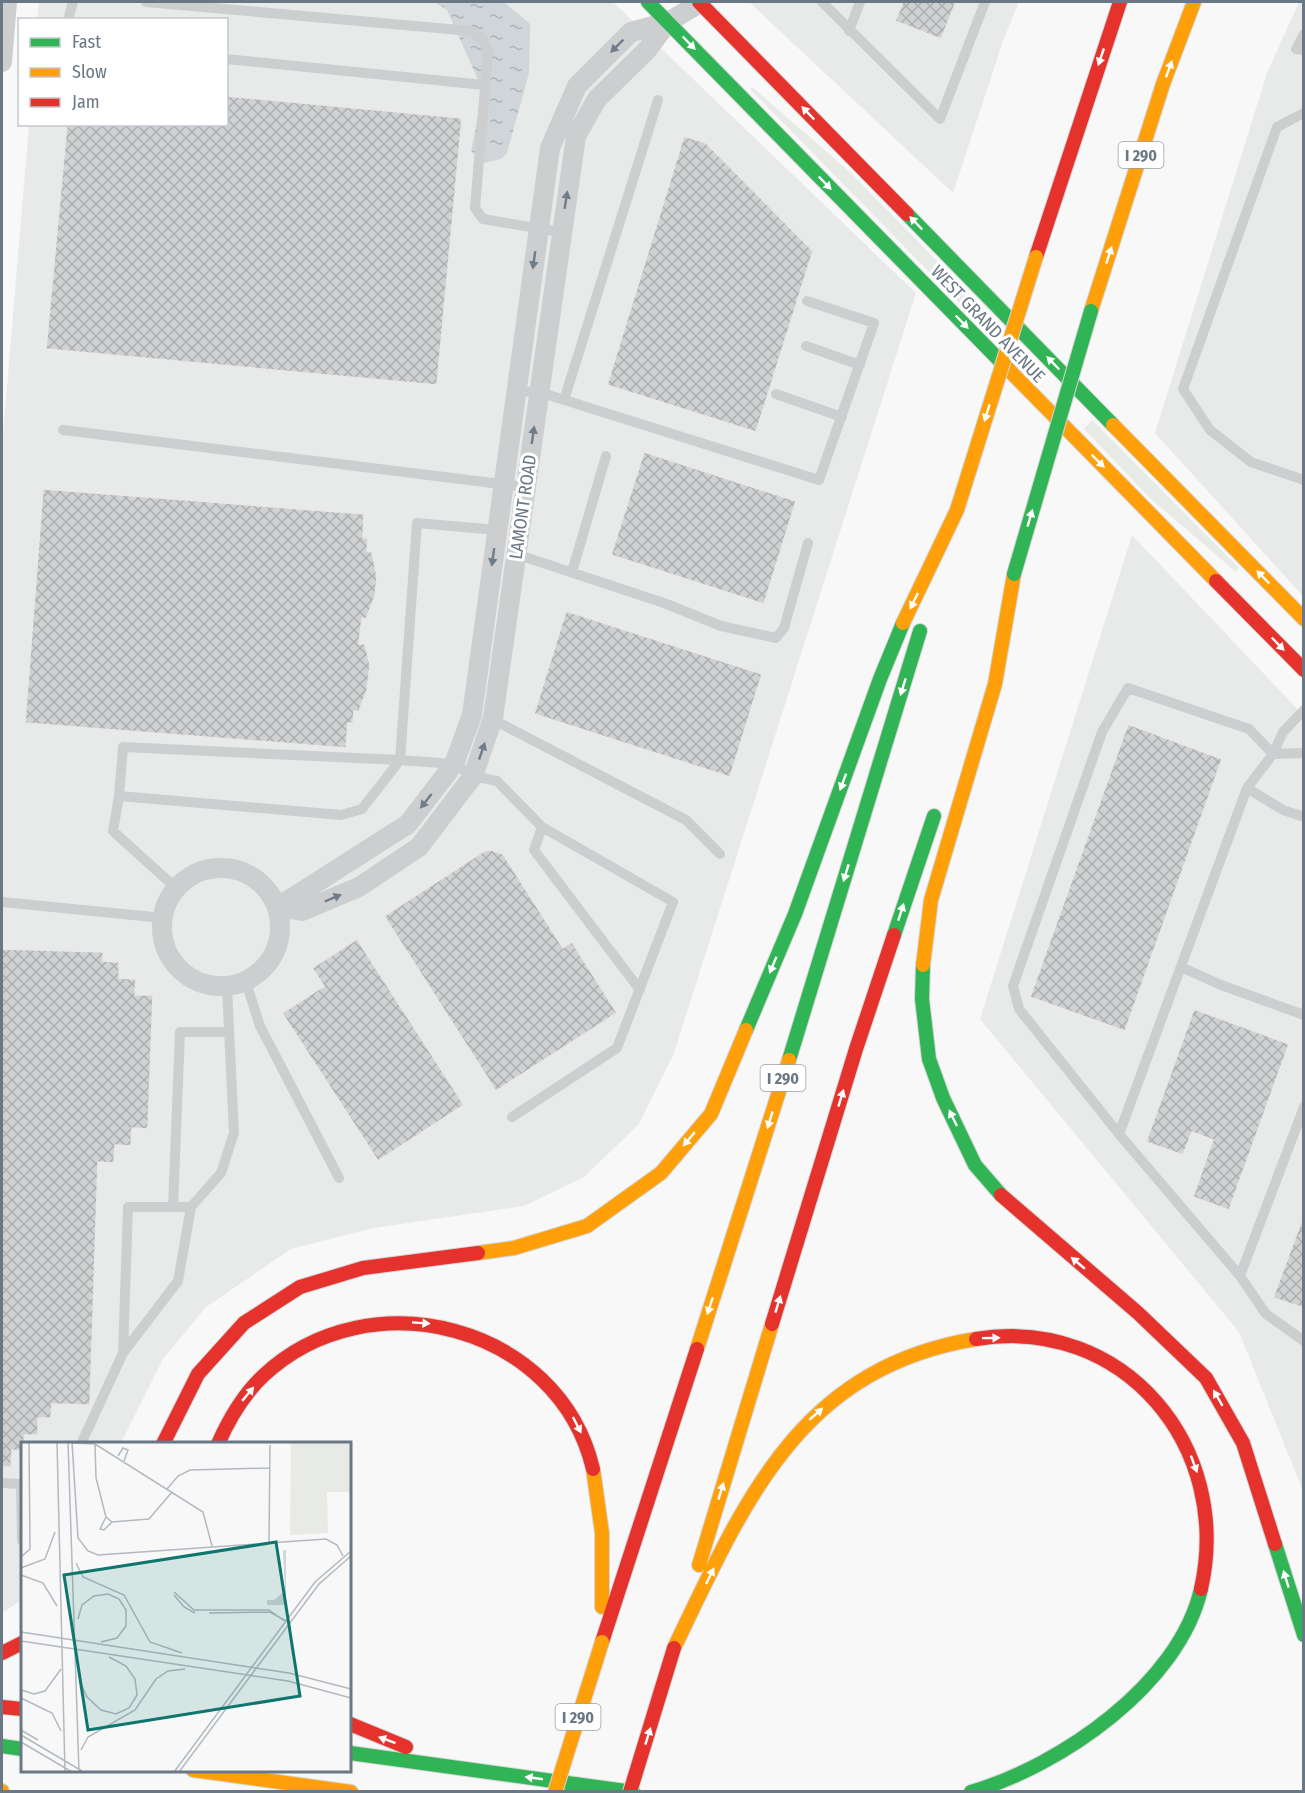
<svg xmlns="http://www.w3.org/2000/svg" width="1305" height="1793" viewBox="0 0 1305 1793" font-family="'Fira Sans Condensed',sans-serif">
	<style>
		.built { fill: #e8eaea }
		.grass { fill: #e8eae6 }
		.water { fill: url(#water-ripples) }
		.building { fill: url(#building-cross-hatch); stroke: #e8e8e7; stroke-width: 1.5 }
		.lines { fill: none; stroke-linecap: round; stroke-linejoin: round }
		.fast-casing { stroke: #d5d6d6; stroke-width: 16 }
		.slow-casing { stroke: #d5d6d6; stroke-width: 16 }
		.jam-casing { stroke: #d5d6d6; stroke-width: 16 }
		.lane { stroke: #cdcecf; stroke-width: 10 }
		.street { stroke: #cdcecf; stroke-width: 20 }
		.fast { stroke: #30b455; stroke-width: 14 }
		.slow { stroke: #ff9f0a; stroke-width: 14 }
		.jam { stroke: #e5322d; stroke-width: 14 }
		.fast-bridge-casing { stroke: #d5d5d6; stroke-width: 16; stroke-linecap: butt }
		.slow-bridge-casing { stroke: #d5d5d6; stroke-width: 16; stroke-linecap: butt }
		.jam-bridge-casing { stroke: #d5d5d6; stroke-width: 16; stroke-linecap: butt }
		.fast-bridge { stroke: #30b455; stroke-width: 14 }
		.slow-bridge { stroke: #ff9f0a; stroke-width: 14 }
		.jam-bridge { stroke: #e5322d; stroke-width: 14 }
		.oneway { fill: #fff }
		.oneway2 { fill: #6f7c89 }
		.labels { text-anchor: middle; stroke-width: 6; stroke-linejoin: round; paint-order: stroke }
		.shield { fill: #fff; stroke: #97a0aa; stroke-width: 1.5 }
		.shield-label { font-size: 16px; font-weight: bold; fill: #6a7885 }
		.street-label { font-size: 18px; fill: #6a7885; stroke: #fff }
		.inset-road { fill: none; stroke: #b2b9c0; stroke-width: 1.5 }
		.view { fill: #0f766e; fill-opacity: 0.15; stroke: #0f766e; stroke-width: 3 }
		.inset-edge { fill: none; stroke: #6a7885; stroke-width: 3 }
	</style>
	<defs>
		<pattern id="water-ripples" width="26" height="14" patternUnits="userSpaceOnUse" patternTransform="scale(1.5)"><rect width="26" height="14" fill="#cfd5d8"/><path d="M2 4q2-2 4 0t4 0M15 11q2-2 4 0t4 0" fill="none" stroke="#acb2b5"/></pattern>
		<pattern id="building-cross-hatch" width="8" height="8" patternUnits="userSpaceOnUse" patternTransform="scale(1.5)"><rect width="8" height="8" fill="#cfd1d2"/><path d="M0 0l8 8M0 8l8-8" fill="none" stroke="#acaeb0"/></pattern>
	</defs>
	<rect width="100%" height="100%" fill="#f8f8f8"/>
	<path class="built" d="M 39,2 L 613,2 L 916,293 L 674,1053 L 639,1124 L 584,1177 L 524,1206 L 374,1228 L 291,1249 L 206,1307 L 163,1359 L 121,1443 L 22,1444 L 22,1600 L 2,1613 L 2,446 L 29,125 L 226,124 L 226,20 L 37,19 Z
		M 749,2 L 1019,2 L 1004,38 L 953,193 Z
		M 1299,2 L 1303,2 L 1303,596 L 1155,433 L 1267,73 Z
		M 1132,535 L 1303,715 L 1303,1491 L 1239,1332 L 980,1019 Z"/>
	<path class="grass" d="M 752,87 L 851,173 L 989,314 L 981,325 L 750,89 Z
		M 1092,420 L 1239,568 L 1236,572 L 1150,498 L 1084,429 Z"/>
	<path class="water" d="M 434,2 L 504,2 L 530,24 L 529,73 L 507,153 L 501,159 L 484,163 L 471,151 L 483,91 L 447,10 Z"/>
	<path class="building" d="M 903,2 L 956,2 L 941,39 L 895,21 Z
		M 226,96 L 462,118 L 437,385 L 46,349 L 67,124 L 226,124 Z
		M 684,136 L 706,143 L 813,251 L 756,432 L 607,385 Z
		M 644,452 L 796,501 L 764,604 L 611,555 Z
		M 43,489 L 364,514 L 363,538 L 368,538 L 367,551 L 372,552 L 377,577 L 375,596 L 366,619 L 362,618 L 359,644 L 365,644 L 370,665 L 367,690 L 359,711 L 354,711 L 353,723 L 348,723 L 346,748 L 25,723 Z
		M 566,611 L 762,674 L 730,777 L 534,714 Z
		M 1128,724 L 1222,759 L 1125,1031 L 1030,997 Z
		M 491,850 L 503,854 L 563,948 L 572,942 L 617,1013 L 496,1091 L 384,916 L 484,851 Z
		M 357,939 L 464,1105 L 378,1161 L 282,1013 L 324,986 L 312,968 Z
		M 2,949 L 103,952 L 103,961 L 119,962 L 119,978 L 136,979 L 135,995 L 153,995 L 148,1129 L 132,1128 L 131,1146 L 115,1145 L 114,1163 L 98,1162 L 90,1405 L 52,1404 L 51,1418 L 38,1418 L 38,1435 L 25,1435 L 22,1451 L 12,1450 L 11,1467 L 2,1467 Z
		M 1194,1009 L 1289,1044 L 1229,1210 L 1193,1197 L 1213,1140 L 1192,1132 L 1183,1155 L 1146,1142 Z
		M 1304,1214 L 1304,1308 L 1273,1298 Z"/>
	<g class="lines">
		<g class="fast-casing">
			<path id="fast" d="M 648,2 L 1008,369
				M 907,214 L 1113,425
				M 894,935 L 934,816
				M 923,965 L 922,999 L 929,1059 L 943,1098 L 975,1165 L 1001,1195
				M 746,1030 L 795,914 L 880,679 L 903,623
				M 789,1060 L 920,631
				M 1275,1544 L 1304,1635
				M 2,1746 L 22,1749
				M 350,1753 L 633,1792
				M 971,1792 C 1060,1766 1179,1685 1201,1589"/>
		</g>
		<g class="slow-casing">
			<path id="slow" d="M 1091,311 L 1163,84 L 1194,2
				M 1008,369 L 1216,581
				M 1113,425 L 1304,619
				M 903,623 L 957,510
				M 923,965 L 931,900 L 995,684 L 1014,574
				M 478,1253 L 514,1248 L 587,1226 L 661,1173 L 711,1114 L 746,1030
				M 697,1349 L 789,1060
				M 593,1469 L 602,1533 L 602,1607
				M 699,1565 L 772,1324
				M 674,1648 C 744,1503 798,1368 976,1339
				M 193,1770 L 351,1792
				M 2,1791 L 2,1792"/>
		</g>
		<g class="jam-casing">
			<path id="jam" d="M 699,2 L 907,214
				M 1036,257 L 1120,2
				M 1216,581 L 1304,670
				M 1001,1195 L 1138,1313 L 1206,1378 L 1243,1443 L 1275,1544
				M 772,1324 L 856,1049 L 894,935
				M 976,1339 C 1124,1315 1233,1447 1201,1589
				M 163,1444 L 198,1374 L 244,1323 L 300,1287 L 363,1268 L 478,1253
				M 218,1444 C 229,1419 243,1395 263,1376 C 369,1276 559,1325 593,1469
				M 602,1642 L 697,1349
				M 2,1653 L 22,1643
				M 2,1707 L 22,1709
				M 350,1724 L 406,1747"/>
		</g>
		<path class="lane" d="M 146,2 L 471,31 L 483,40 L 488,52 L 475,208 L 483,219 L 560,232
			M 822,2 L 940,119 L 985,2
			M 68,20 L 73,2
			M 849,31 L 860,2
			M 1304,34 L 1296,49 L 1304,50
			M 226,59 L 484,85
			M 1304,113 L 1277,127 L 1183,389 L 1210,430 L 1251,462 L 1304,480
			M 806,346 L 860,365
			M 516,391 L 539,392 L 819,480 L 874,323 L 807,301
			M 776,394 L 842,417
			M 564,400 L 658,100
			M 63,430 L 525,487
			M 497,530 L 417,523 L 400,760 L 454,764 L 473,776 L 497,781 L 542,827 L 673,902 L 617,1048 L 512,1117
			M 516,554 L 664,603 L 721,626 L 776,638 L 784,628 L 808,543
			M 572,572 L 606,456
			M 490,718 L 686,820 L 720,854
			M 1304,753 L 1273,754 L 1249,729 L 1128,688 L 1102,732 L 1013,986 L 1019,1009 L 1119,1134 L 1240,1276 L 1266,1314 L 1304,1341
			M 1247,788 L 1283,810 L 1304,817
			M 119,796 L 123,747 L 400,760
			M 542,827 L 534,850 L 640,990
			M 176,888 L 113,831 L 119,796 L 341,815 L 362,809 L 400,760
			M 2,902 L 163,918
			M 1181,967 L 1221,985 L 1304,1015
			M 246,982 L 260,1026 L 339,1178
			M 1119,1134 L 1247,788 L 1273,754 L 1283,732 L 1304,710
			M 173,1207 L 180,1032 L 229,1032
			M 1240,1276 L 1304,1107
			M 123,1353 L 128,1207 L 191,1207
			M 81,1444 L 123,1353 L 178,1281 L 191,1207 L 221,1173 L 234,1133 L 227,987
			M 2,1483 L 22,1484
			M 21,1484 L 22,1541"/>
		<path class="street" d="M 2,62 L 7,2
			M162 927a59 59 0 1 1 118 0a59 59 0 1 1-118 0Z
			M 278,907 L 408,824 L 454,764 L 472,715 L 550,148 L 577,86 L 631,32 L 668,22 L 700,3
			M 278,907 L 302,911 L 359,887 L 419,847 L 473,776 L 493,718 L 576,136 L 597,99 L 647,50 L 668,22"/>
		<use href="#fast" class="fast"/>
		<use href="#slow" class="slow"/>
		<use href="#jam" class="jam"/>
		<g class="fast-bridge-casing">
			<path id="fast-bridge" d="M 1014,574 L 1091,311"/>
		</g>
		<g class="slow-bridge-casing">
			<path id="slow-bridge" d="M 957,510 L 1036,257
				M 555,1792 L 602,1642"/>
		</g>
		<g class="jam-bridge-casing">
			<path id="jam-bridge" d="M 630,1792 L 674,1648"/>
		</g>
		<use href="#fast-bridge" class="fast-bridge"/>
		<use href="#slow-bridge" class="slow-bridge"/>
		<use href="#jam-bridge" class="jam-bridge"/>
	</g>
	<defs><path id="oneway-solid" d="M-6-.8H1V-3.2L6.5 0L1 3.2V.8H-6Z" transform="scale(1.5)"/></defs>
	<g class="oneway">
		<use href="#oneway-solid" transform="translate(689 43) rotate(46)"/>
		<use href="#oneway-solid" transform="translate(1101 57) rotate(109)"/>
		<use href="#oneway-solid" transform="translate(1169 69) rotate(-70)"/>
		<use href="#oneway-solid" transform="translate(808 113) rotate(-134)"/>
		<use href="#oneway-solid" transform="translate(825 183) rotate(46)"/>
		<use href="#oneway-solid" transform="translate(916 223) rotate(-134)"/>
		<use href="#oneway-solid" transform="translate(1109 255) rotate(-72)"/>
		<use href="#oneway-solid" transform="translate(962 322) rotate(46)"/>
		<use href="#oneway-solid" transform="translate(1053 363) rotate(-134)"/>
		<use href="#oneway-solid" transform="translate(987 413) rotate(107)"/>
		<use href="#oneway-solid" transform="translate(1098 461) rotate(45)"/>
		<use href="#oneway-solid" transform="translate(1030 518) rotate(-74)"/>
		<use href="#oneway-solid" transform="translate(1263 577) rotate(-134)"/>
		<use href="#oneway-solid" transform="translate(914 601) rotate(116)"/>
		<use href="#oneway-solid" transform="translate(1278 644) rotate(46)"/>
		<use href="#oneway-solid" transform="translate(903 687) rotate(107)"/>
		<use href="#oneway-solid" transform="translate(843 782) rotate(110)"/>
		<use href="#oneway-solid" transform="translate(846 873) rotate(107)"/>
		<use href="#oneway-solid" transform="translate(901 912) rotate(-72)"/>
		<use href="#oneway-solid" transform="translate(773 965) rotate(113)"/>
		<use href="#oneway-solid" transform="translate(841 1098) rotate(-73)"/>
		<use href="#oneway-solid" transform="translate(953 1118) rotate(-116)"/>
		<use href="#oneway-solid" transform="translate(770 1120) rotate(107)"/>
		<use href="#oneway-solid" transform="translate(689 1139) rotate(130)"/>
		<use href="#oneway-solid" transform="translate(1078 1263) rotate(-140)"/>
		<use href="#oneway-solid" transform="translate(778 1304) rotate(-73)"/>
		<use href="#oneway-solid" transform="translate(710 1306) rotate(108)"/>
		<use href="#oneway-solid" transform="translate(421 1323) rotate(4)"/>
		<use href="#oneway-solid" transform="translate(991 1338) rotate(-1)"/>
		<use href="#oneway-solid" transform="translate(248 1394) rotate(-50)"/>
		<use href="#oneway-solid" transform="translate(1218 1398) rotate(-120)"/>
		<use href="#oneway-solid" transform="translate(816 1414) rotate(-41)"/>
		<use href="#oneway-solid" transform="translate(577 1425) rotate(63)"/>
		<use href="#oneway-solid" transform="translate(1194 1464) rotate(70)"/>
		<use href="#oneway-solid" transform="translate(721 1491) rotate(-73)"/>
		<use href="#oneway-solid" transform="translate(710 1576) rotate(-64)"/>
		<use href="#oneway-solid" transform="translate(1286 1579) rotate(-107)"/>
		<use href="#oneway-solid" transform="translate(648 1736) rotate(-73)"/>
		<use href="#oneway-solid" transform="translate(387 1740) rotate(-160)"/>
		<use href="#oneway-solid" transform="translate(534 1778) rotate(-172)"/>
	</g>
	<g class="oneway2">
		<use href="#oneway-solid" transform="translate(617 46) rotate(135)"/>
		<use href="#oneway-solid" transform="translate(566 200) rotate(-81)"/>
		<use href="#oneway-solid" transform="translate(534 260) rotate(98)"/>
		<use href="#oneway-solid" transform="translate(533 435) rotate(-82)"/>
		<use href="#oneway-solid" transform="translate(493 557) rotate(98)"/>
		<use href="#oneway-solid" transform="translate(482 751) rotate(-71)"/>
		<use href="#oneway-solid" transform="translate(426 801) rotate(128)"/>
		<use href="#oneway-solid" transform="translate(333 898) rotate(-23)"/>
	</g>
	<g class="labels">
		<g class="shield">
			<rect x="1118.5" y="142" width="45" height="26" rx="4.5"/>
			<rect x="760.5" y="1065" width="45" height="26" rx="4.5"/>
			<rect x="555.5" y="1704" width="45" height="26" rx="4.5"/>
		</g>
		<g class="shield-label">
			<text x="1141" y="161">I 290</text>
			<text x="783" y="1084">I 290</text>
			<text x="578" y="1723">I 290</text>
		</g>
		<g class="street-label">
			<text transform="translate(988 324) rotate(46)" y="6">WEST GRAND AVENUE</text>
			<text transform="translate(523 507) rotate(-82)" y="6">LAMONT ROAD</text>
		</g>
	</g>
	<g transform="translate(21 1442)">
		<rect width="330" height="330" fill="#f8f8f8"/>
		<path d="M 270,0 L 330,0 L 330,50 L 306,50 L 307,91 L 269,93 Z" fill="#e8eae6"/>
		<path d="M 265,107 L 265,158 L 262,163 L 246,163 L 246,158 L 253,158 L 264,149 L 262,109 Z" fill="#cfd5d8"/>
		<path class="inset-road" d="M 36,0 L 44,330M 47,0 L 58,330M 51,0 L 57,96 L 67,109 L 77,113 L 305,97 L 316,103 L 322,114M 51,1 L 74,2 L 182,70 L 191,104M 74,2 L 75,36 L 85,75 L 91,80 L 128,77 L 151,50M 97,14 L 102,6 L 107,8 L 103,19M 146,47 L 157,34 L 169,28 L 249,26M 85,75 L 79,87 L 83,88 L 91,80M 248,101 L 249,3M 0,115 L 9,107 L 8,0M 55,121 L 62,135 L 103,153 L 129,200 L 161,211M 0,126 L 24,117 L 34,90M 0,133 L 22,141 L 36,164M 153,150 L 173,168 L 248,168 L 265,180M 153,153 L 163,165 L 174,171M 188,171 L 249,170 L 265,179M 57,177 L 61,163 L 73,154 L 87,152 L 98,157 L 105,168 L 105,184 L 96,196 L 80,200M 0,190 L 268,231 L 330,247M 0,199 L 267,239 L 330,256M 59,240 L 66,255 L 80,268 L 95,272 L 108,266 L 116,253 L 114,237 L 105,224 L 88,215M 0,248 L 13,252 L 24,249 L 40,227M 0,256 L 31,271 L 40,289M 0,288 L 17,298M 0,293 L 61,329M 0,300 L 51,330M 60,308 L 67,295 L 114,268 L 135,237 L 147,229 L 164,227M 153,330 L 294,140 L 330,109M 158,330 L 298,142 L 330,114"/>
		<path class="view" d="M 255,100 L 279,254 L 67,288 L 43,133 Z"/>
		<rect width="330" height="330" class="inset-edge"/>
	</g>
	<rect width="1305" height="1793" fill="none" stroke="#6a7885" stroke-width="6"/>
	<rect x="18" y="18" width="210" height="108" fill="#ffffff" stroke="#c3c9ce" stroke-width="1.5"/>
	<rect x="30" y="38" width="30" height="9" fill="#30b455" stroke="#c3c9ce" stroke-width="1.5"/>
	<text x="72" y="48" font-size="18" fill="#6a7885">Fast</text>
	<rect x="30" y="68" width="30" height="9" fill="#ff9f0a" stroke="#c3c9ce" stroke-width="1.5"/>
	<text x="72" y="78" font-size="18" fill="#6a7885">Slow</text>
	<rect x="30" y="98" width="30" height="9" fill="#e5322d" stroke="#c3c9ce" stroke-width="1.5"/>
	<text x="72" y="108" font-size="18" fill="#6a7885">Jam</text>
</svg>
